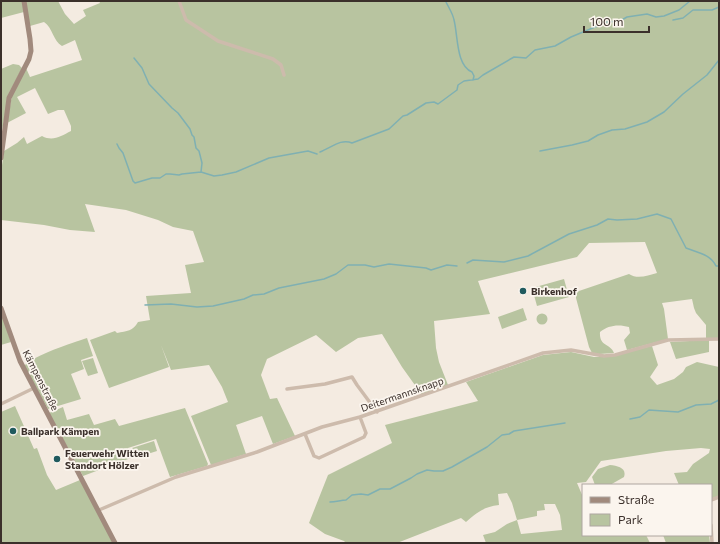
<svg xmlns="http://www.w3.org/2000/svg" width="720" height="544" viewBox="0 0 720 544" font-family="Commissioner,sans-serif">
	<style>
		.green { fill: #b8c4a0; fill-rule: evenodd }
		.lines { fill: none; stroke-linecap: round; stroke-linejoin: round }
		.stream { stroke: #7fb0b2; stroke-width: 1.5 }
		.street { stroke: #cdbbac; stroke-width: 3.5 }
		.secondary { stroke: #a18a7d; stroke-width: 5 }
		.poi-dot { fill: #1f5a5e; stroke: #fbf5ee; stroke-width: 1.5 }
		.labels { text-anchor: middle; stroke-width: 3.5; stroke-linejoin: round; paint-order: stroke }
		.poi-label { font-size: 10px; font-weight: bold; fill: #3b302b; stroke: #fbf5ee; text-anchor: start }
		.street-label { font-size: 10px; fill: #3b302b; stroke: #fbf5ee }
	</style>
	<rect width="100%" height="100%" fill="#f4ebe1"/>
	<path class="green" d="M 1,1 L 22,1 L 24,12 L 1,18 Z
		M 25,1 L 58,1 L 65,14 L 74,24 L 86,16 L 83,10 L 100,3 L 99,1 L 719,1 L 719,338 L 706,338 L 706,325 L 696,313 L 694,308 L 692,299 L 662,303 L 664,309 L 668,339 L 627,350 L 624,340 L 630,333 L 629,327 C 619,324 608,325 600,332 C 599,347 610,343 614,353 L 599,354 L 592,353 L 589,347 L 576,298 L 576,292 L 629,274 C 638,280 648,275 657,273 L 645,242 L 589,243 L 577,257 L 478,281 L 490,314 L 434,321 L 436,348 L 439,362 L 448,385 L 422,395 L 402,367 L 382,334 L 358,338 L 336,352 L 316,335 L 267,359 L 261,375 L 270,399 L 277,398 L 295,436 L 273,444 L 262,416 L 236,425 L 246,454 L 211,465 L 191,416 L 228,402 L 222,387 L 209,365 L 171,370 L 161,345 L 169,367 L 109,388 L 90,340 L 115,331 L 117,333 C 127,331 133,331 138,322 L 150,320 L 146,296 L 191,293 L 185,265 L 204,262 L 193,231 L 173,227 L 158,220 L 126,210 L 85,204 L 95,232 L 70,230 L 44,225 L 1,220 L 1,172 L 4,151 L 17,143 L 24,137 L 27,144 L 42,136 C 53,142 61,136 71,131 L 71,126 L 64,110 L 58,110 L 48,114 L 35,88 L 17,97 L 26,113 L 7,123 L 12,95 L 26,68 L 30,77 L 82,60 L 75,40 L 62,46 C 53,41 53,28 44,22 L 30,26 Z
		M 13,64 L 19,65 L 22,68 L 9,93 L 1,136 L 1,69 Z
		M 564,279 L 569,297 L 537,306 L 532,288 Z
		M 523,308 L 527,320 L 502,329 L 498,317 Z
		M 1,312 L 11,342 L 1,345 Z
		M536.5 319a5.5 5.5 0 1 1 11 0a5.5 5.5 0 1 1-11 0Z
		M 87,338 L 93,356 L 81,360 L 84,369 L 71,374 L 81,399 L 48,409 L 24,366 C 34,355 72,343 87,338 Z
		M 709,340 L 709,352 L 676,359 L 670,342 Z
		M 652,346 L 658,365 L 650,377 L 657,385 L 674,379 L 683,372 L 686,367 L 697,362 L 719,367 L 719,496 L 711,499 L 711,485 L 679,485 L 674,473 L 687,472 L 693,464 L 709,453 L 710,449 L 701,448 L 666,451 L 601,461 L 586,482 L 577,483 L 583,497 L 583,535 L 646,535 L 650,543 L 486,543 L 483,535 L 495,532 L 507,524 L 517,520 L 512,503 L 507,493 L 498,494 L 499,505 C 483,507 478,512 466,522 L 461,518 L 397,543 L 346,543 L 344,541 L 325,534 L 309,523 L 328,475 L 392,443 L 385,425 L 478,401 L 466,382 L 543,355 L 571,352 L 594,357 L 606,357 ZM 544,504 L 555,504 L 560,515 L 562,530 L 521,534 L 517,520 L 537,516 L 537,511 L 545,510 Z
		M 93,358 L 98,373 L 88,376 L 82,361 Z
		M 15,406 L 34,449 L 37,448 L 47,475 L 56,490 L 80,480 L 114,543 L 1,543 L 1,412 Z
		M 63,407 L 67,420 L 89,414 L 94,425 L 115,419 L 119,426 L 185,408 L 208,464 L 207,466 L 170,477 L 156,439 L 128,448 L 131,458 L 83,476 L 49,413 Z
		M 154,441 L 157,451 L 135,458 L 132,448 Z
		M 610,465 C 618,466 627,468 624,477 L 610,485 L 595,485 L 592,477 L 598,469 Z
		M 663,535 L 709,535 L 710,543 L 666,543 Z"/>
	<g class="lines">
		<path class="stream" d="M 446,2 C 449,8 453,14 454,20 C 458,35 456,66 472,72 L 474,76 L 473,80
			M 673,20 L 683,18 L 693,10 L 712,10 L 719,7
			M 134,58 L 142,68 L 149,84 L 172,108 L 178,113 L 190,129 L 192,135 L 194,137 L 196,148 L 199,151 L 202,163 L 201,172
			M 117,144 L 119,148 L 123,153 L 133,181 L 135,183 L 152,178 L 160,178 L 166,174 L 170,174 L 179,175 L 182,174 L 201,172 L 214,176 L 222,175 L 236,172 L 269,158 L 308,151 L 317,154
			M 540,151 L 572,145 L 588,141 L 598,135 L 612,130 L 625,129 L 647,122 L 664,112 L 683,94 L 707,75 L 719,60
			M 320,152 C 331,148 341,138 352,143 L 389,129 L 403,116 L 407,115 L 426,103 L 434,102 L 438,104 L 457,90 L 458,85 L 464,81 L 478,79 L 483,75 L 514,57 L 526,58 L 535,50 L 555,46 L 571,37 L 607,22 L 620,21 L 627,17 L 647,14 L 656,17 L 664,16 L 679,10 L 690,1
			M 467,263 L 473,260 L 504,262 L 528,256 L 569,234 L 597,225 L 608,219 L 617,220 L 637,219 L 657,214 L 671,219 L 686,248 C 698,253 710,254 716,266 L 719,266
			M 145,305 L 171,304 L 197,307 L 213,306 L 244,299 L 253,295 L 264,294 L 279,288 L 324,279 L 336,274 L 348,265 L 365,265 L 374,267 L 389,264 L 426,268 L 431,270 L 447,265 L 457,266
			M 630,419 L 640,417 L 649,410 L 678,412 L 696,405 L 711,404 L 719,400
			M 330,502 C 336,502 341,500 346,500 L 352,495 L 361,494 L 368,495 L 380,489 L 390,489 L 411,478 L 417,474 L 427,470 L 434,471 L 443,471 L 452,467 L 487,447 L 502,435 L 509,434 L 514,431 L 565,423"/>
		<path class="street" d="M 179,1 L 186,20 L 218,41 L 273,59 L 281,65 L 284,75
			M 287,389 L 325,384 L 352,377 L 357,385 L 377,412
			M 1,404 L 34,388
			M 305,434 L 314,456 L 319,458 L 364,437 L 366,433 L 360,417
			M 711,500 L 719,497
			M 99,510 L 176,477 L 257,452 L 322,427 L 360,417 L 543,353 L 571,350 L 604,356 L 615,355 L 668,340 L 719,339
			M 711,525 L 712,543"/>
		<path class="secondary" d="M 1,158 L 9,98 L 29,59 L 31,51 L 30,39 L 24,1
			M 1,308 L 20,361 L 115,543"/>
	</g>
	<g class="poi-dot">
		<circle cx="523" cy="291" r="4"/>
		<circle cx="13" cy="431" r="4"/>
		<circle cx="57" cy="459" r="4"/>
	</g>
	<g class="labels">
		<g class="poi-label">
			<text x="531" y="295">Birkenhof</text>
			<text x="21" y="435">Ballpark Kämpen</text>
			<text x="65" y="457">Feuerwehr Witten<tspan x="65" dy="12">Standort Hölzer</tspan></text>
		</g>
		<g class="street-label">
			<text transform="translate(41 380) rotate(63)" y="4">Kämpenstraße</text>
			<text transform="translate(402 394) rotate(-19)" y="4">Deitermannsknapp</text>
		</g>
	</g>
	<rect width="720" height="544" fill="none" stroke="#3b302b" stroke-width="4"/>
	<rect x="582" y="484" width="130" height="52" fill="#fbf5ee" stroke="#aea6a0"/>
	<rect x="590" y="497" width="20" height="6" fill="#a18a7d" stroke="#aea6a0"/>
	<text x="618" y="504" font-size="12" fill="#3b302b">Straße</text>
	<rect x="590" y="514" width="20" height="12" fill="#b8c4a0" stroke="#aea6a0"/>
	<text x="618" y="524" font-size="12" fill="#3b302b">Park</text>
	<path d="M584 26v6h65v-6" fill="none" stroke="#3b302b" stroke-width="2"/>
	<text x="590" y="26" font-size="12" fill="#3b302b" stroke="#fbf5ee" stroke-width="3" paint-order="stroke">100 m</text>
</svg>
